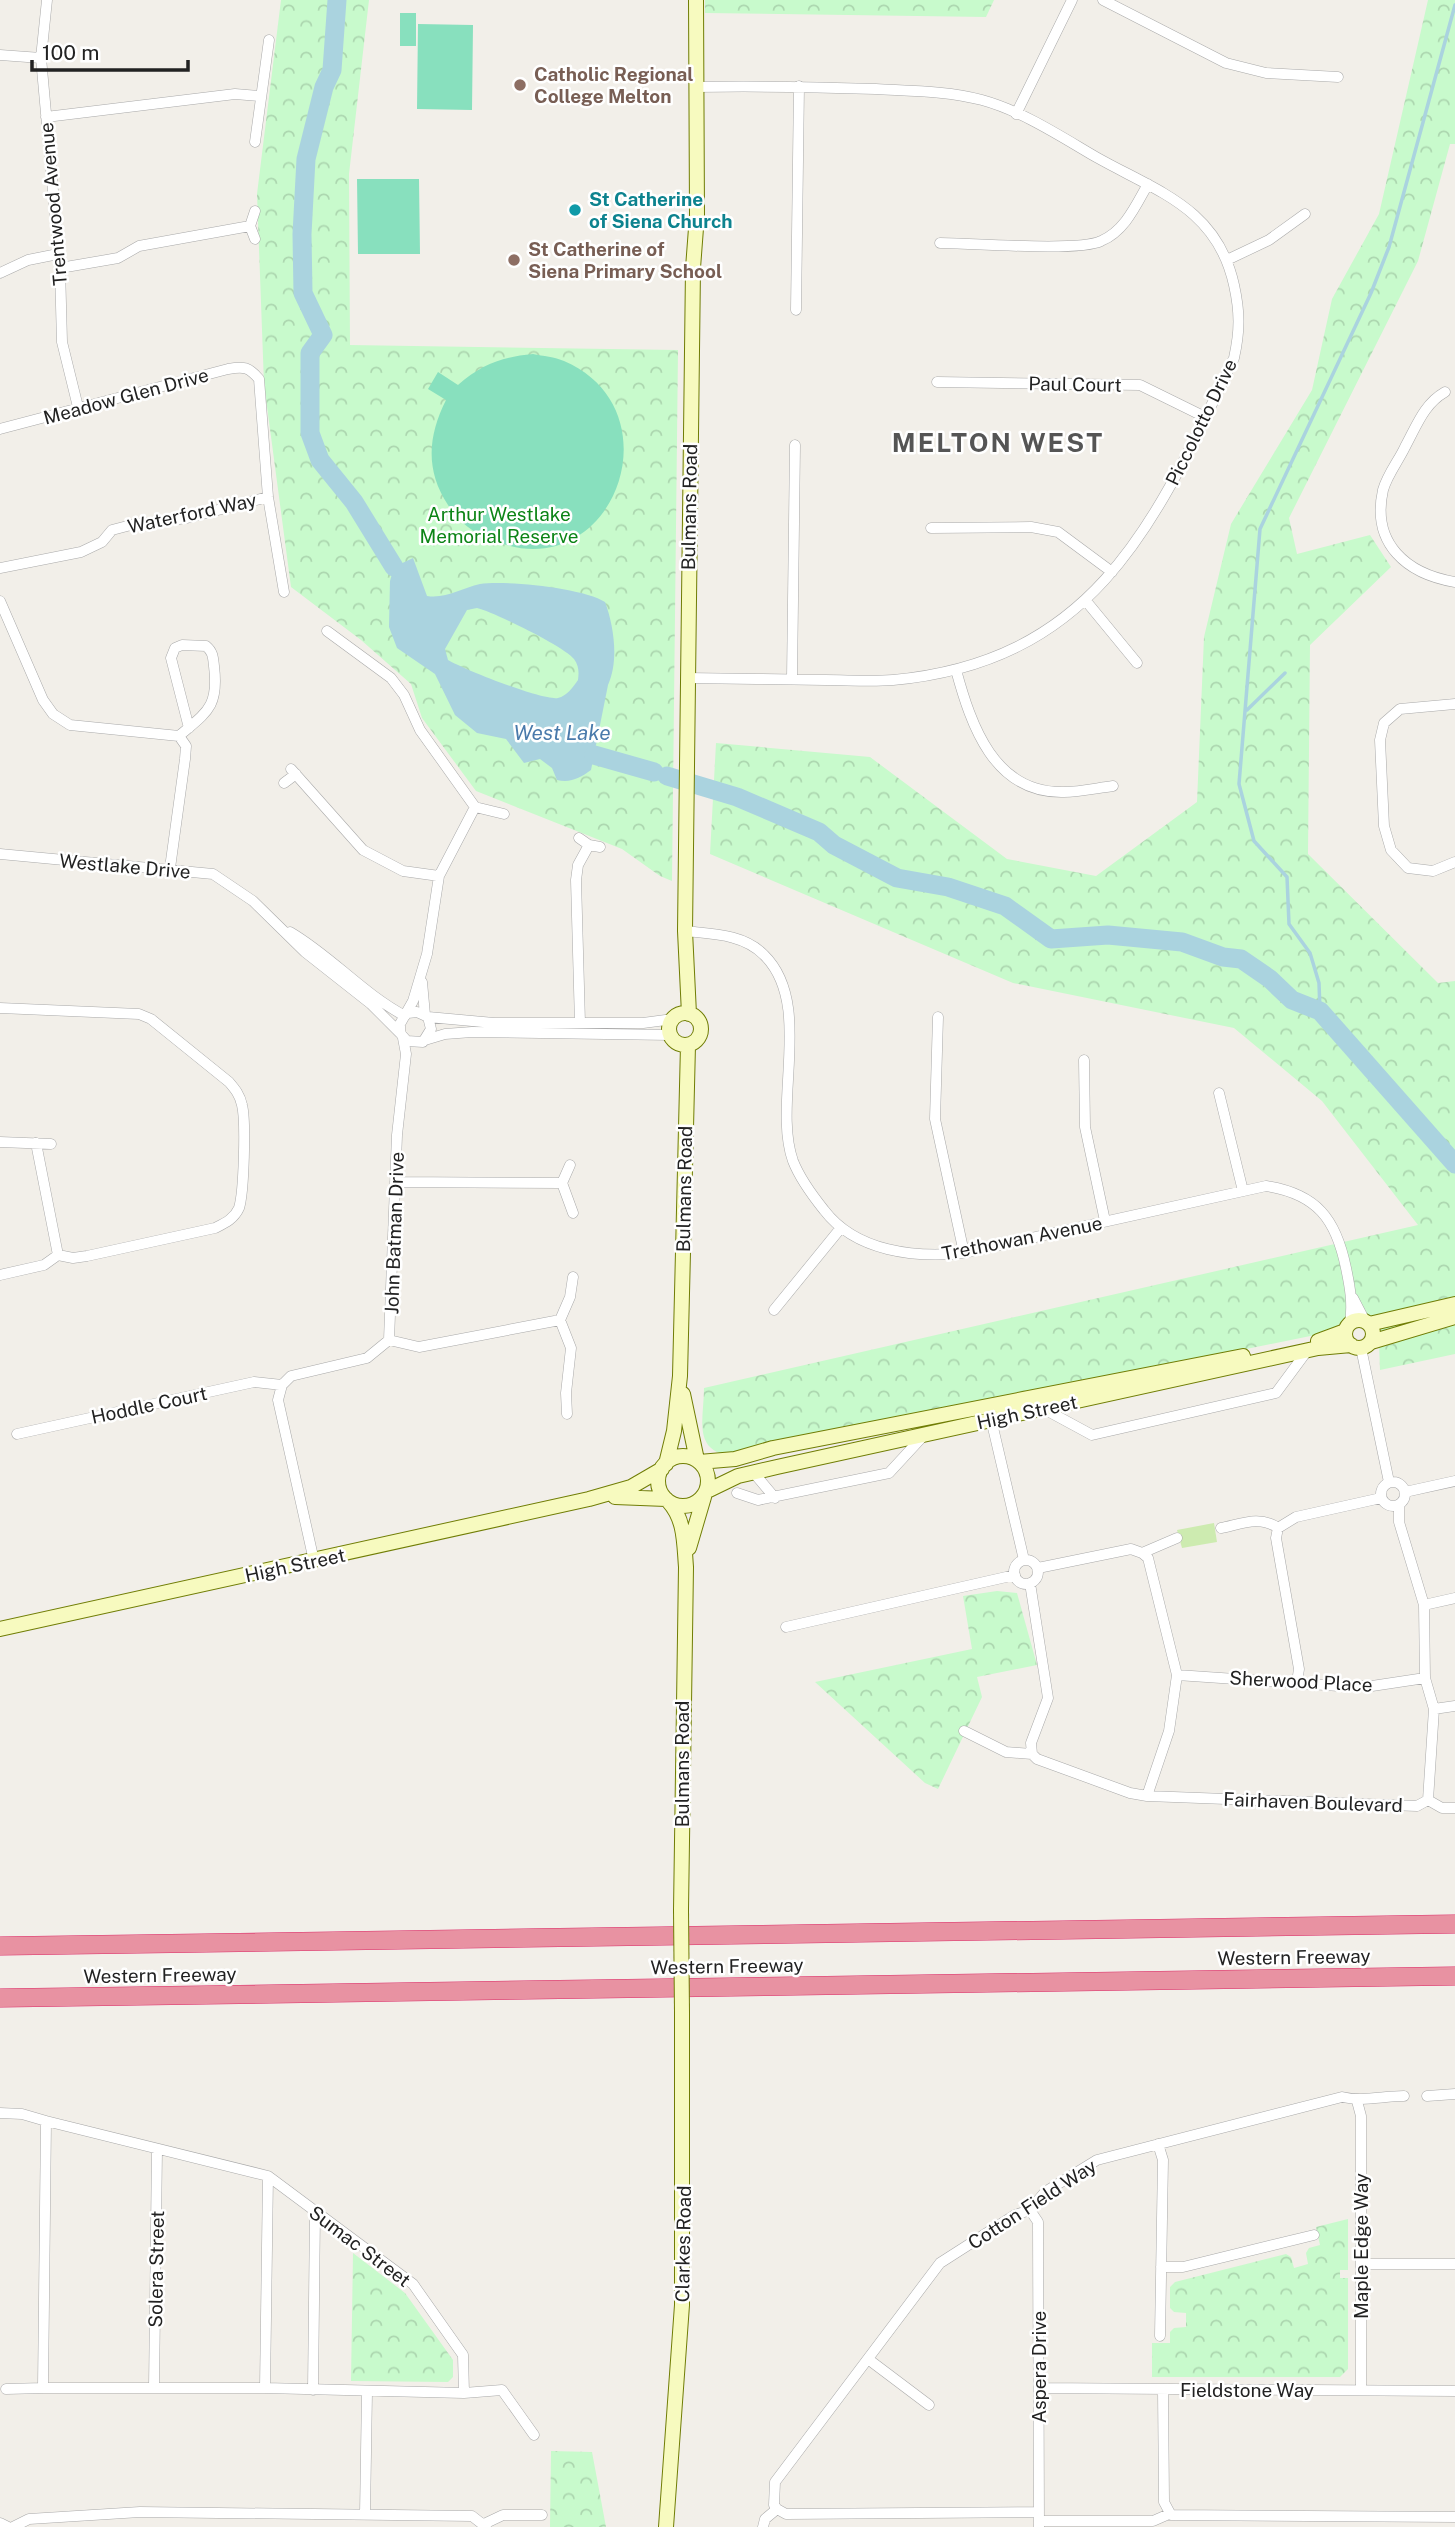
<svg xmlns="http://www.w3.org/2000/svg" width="1455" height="2527" viewBox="0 0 1455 2527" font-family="'Public Sans',sans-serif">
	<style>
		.grass { fill: #cdebb0 }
		.park { fill: url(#park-crowns) }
		.pitch { fill: #88e0be }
		.water { fill: #aad3df; fill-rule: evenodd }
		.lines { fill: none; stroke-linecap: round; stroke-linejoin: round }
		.stream { stroke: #aad3df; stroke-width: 3.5 }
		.river { stroke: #aad3df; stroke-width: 19 }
		.street-casing { stroke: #a9a9a9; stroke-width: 11 }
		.secondary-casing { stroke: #707d05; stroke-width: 16 }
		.highway-casing { stroke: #dc2a67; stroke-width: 19 }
		.street { stroke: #fff; stroke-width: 10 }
		.secondary { stroke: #f7fabf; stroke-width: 14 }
		.highway { stroke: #e892a2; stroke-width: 18 }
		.secondary-bridge-casing { stroke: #707d05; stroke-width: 16; stroke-linecap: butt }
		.secondary-bridge { stroke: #f7fabf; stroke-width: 14 }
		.education-dot { fill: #8d6e63; stroke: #fff; stroke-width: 2.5 }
		.culture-dot { fill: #0f9aa8; stroke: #fff; stroke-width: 2.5 }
		.labels { text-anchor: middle; stroke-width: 5; stroke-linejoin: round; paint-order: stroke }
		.education-label { font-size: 19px; font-weight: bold; fill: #785e54; stroke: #fff; text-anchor: start }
		.culture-label { font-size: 19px; font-weight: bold; fill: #0d838f; stroke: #fff; text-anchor: start }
		.street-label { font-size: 19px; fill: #222; stroke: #fff }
		.park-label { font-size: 19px; fill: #0c8416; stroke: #fff }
		.water-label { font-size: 21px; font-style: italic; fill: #4a7aab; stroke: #fff }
		.district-label { font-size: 26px; font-weight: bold; letter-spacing: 2px; fill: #555; stroke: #fff }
	</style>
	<defs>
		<pattern id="park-crowns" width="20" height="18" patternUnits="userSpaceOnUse" patternTransform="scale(1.75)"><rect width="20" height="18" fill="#c8facc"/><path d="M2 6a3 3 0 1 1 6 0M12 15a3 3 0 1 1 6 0" fill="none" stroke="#acd6af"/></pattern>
	</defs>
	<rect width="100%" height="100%" fill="#f2efe9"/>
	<path class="grass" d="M 1214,1523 L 1217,1542 L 1182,1548 L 1177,1530 Z"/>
	<path class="park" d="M 281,0 L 369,0 L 349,174 L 350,345 L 678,350 L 672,881 L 660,876 L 622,849 L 476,791 L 422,718 L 411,684 L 361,640 L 291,587 L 264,384 L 257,194 Z
		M 705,0 L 994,0 L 986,17 L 705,13 Z
		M 1428,0 L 1455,0 L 1455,144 L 1450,144 L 1418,261 L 1289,518 L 1297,554 L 1370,535 L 1391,567 L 1310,645 L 1308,854 L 1438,983 L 1455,981 L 1455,1354 L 1380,1370 L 1378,1317 C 1358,1312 1345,1318 1330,1332 L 726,1455 C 693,1448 704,1417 704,1388 L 1418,1225 L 1322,1101 L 1234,1028 L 1013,983 L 710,854 L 716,743 L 870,757 L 1007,859 L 1096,876 L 1197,802 L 1204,637 L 1231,524 L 1312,390 L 1332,299 L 1379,214 Z
		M 997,1591 L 1017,1593 L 1037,1665 L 977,1677 L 982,1697 L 938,1789 L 925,1783 L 815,1682 L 972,1649 L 963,1596 Z
		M 1348,2219 L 1348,2270 L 1340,2270 L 1340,2278 L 1348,2278 L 1348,2369 L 1340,2377 L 1152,2377 L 1152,2343 L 1170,2343 L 1170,2332 L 1174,2328 L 1186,2327 L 1186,2313 L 1174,2312 L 1170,2308 L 1170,2287 L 1175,2282 L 1286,2254 L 1291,2257 L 1294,2268 L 1308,2264 L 1306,2253 L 1309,2248 L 1320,2245 L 1316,2227 Z
		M 353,2253 L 405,2293 L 453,2360 L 453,2377 L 448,2382 L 351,2381 Z
		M 551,2451 L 592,2452 L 606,2527 L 550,2527 Z"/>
	<path class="pitch" d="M 400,13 L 416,13 L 416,46 L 400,46 Z
		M 418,24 L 473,25 L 472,110 L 417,109 Z
		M 357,179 L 419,179 L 420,254 L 358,254 Z
		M 533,354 C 543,356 555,357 564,361 C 676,409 616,580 503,544 C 480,537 461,526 448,505 C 425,470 428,436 446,400 L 428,389 L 438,372 L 458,385 C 482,364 502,357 533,354 Z"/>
	<path class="water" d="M 413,558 L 427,596 C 446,599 462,588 480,584 C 505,580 584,588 605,602 C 614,626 619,661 608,685 L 591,770 C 580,778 571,783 557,780 L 552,768 L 540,759 L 524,763 L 506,739 L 477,733 L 455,715 L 435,674 L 397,648 L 389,627 L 390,581 L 394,567 ZM 477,608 C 494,612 565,647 574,659 C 579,666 579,672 578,680 C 573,687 567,696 558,698 C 543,701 463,669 448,660 L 445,649 L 467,610 Z"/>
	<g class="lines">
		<path class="stream" d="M 1247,710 L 1285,673
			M 1320,1011 L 1319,983 L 1310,953 L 1289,924 L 1287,877 L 1254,841 L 1239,784 L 1260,529 L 1371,293 L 1389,247 L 1455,5"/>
		<path class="river" d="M 337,0 L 332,70 L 324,87 L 306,159 L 302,234 L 303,293 L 323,335 L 310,353 L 310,433 L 320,460 L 354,502 L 394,567
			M 594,755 L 654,772
			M 667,776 L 737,797 L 819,832 L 834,845 L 897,878 L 948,887 L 1005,906 L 1051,939 L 1108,935 L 1182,942 L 1223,957 L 1241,959 L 1270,979 L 1292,1000 L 1320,1011 L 1455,1164"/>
		<g class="street-casing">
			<path id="street" d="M 47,0 L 41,58 L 60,268 L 62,342 L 78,407
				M 1103,0 L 1226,63 L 1266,73 L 1338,77
				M 0,55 L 41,58
				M 1016,114 L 1072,0
				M 46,117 L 235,94 L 260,96
				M 255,142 L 269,40
				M 255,239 L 250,226 L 255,211
				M 940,243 C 970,243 1079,252 1101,241 C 1125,231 1136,205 1148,184
				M 1229,259 L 1269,240 L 1305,214
				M 60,268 L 118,258 L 139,246 L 250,226
				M 0,273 L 28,260 L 58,254
				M 796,310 L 799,86
				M 937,382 L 1140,385 L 1205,417
				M 1445,392 C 1424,404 1417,425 1405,447 C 1399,460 1387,475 1383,490 C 1371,544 1407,574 1455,582
				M 0,429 L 228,369 C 244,366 249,367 259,379 L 268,497 L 284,592
				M 931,528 L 1031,527 L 1058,532 L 1112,572
				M 0,568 L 81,552 L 102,542 L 112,530 L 131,525 L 187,518 L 268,497
				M 0,601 L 43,700 L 53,714 L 70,725 L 179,736
				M 1086,601 L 1137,663
				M 327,631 L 391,678 L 404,695 L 420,730 L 475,807 L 504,814
				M 956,670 C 971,725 994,794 1064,792 C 1080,792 1097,788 1113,786
				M 687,678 C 733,679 779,679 825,680 C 847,680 871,682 893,680 C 1097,661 1156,521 1234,358 C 1240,331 1240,312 1234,285 C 1217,208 1158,192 1096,157 C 1060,136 1022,111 982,100 C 948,91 912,91 876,89 C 816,87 756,86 696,87
				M 792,679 L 795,445
				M 1455,704 L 1400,709 L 1384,723 L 1380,740 L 1384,826 L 1391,850 L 1408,868 L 1433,871 L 1455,862
				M 179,736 C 207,712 219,707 214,666 C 213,657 213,652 206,646 L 182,645 L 175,648 L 171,658 L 189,728
				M 291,769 L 363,850 L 403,871 L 439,876
				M 284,783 L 296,774
				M 579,838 L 589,845 L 600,847
				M 0,854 L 213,874 L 253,901 L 305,952 L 371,1004 L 400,1033
				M 170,868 L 185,759 L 186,746 L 179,736
				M 685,931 C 712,934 744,934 764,955 C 814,1004 772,1103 793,1161 C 800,1179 812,1195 824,1210 C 856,1252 915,1258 964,1253 L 1266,1186 C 1317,1194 1336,1219 1346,1268 C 1350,1287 1353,1304 1350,1323
				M 290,932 C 331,956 362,993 405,1016
				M 422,982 L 425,1015
				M 0,1008 L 139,1014 L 151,1019 L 229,1082 C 235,1089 240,1095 242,1105 C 246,1121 244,1192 239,1208 C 234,1219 225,1223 215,1228 L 87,1256 L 73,1258 L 58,1255 L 44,1265 L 0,1275
				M 408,1013 L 417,1012 L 428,1017 L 431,1029 L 423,1042 L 407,1041 L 400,1033 L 400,1024 L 413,1001 L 427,954 L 439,876 L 475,807
				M 428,1017 L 494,1023 L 643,1023 L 673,1019
				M 938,1017 L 935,1119 L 964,1253
				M 580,1023 L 576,880 L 578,865 L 589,845
				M 425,1040 L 445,1034 L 472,1032 L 670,1035
				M 1084,1060 L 1085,1127 L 1105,1221
				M 1219,1093 L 1243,1191
				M 0,1142 L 51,1144
				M 36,1143 L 58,1255
				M 570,1165 L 562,1183 L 573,1213
				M 395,1182 L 562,1183
				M 1353,1298 L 1365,1321
				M 774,1310 L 840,1229
				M 389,1340 L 419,1347 L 560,1320
				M 1361,1348 L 1389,1482
				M 1044,1409 L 1092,1435 L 1276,1393 L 1307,1351
				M 567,1414 L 566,1393 L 571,1348 L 560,1320 L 570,1297 L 573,1277
				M 991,1419 L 1024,1560
				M 17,1434 L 254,1382 L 282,1385
				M 754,1473 L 775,1498
				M1381 1494a12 12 0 1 1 24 0a12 12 0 1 1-24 0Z
				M 1405,1492 L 1455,1481
				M 737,1493 L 758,1500 L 889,1473 L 925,1434
				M 1399,1505 L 1399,1522 L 1424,1605 L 1425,1678 L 1434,1709 L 1428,1800
				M 1221,1528 C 1241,1524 1260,1515 1278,1528
				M 1142,1553 L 1177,1538
				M1014 1572a12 12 0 1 1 24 0a12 12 0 1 1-24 0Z
				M 314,1561 L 278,1400 L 282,1385 L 291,1376 L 367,1358 L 389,1340 L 397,1135 L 406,1054 L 403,1038
				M 1038,1568 L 1131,1549 L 1142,1553 L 1148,1558 L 1177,1675 L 1169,1731 L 1147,1796
				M 1030,1583 L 1048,1698 L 1031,1743 L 1032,1754 L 1037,1759 L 1130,1793 L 1147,1796 L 1417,1806 L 1428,1800
				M 1424,1605 L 1455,1598
				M 786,1627 L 1015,1575
				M 1177,1675 L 1339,1686 L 1372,1686 L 1425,1678
				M 1297,1682 L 1299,1669 L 1276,1538 L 1278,1528 L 1296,1517 L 1381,1498
				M 1434,1709 L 1455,1706
				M 964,1731 L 1006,1752 L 1032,1754
				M 1428,1800 L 1442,1808 L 1455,1808
				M 1427,2096 L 1455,2094
				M 1357,2101 L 1361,2116 L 1361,2390
				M 0,2113 L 22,2114 L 46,2121
				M 46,2121 L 268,2176 L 413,2284 L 463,2355 L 464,2393 L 265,2388 L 43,2388 Z
				M 1158,2144 L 1163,2160 L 1160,2336
				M 1030,2210 L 1038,2222 L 1039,2527
				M 1361,2264 L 1455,2264
				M 1161,2267 L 1183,2267 L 1314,2235
				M 868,2359 L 929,2405
				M 154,2388 L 157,2149
				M 265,2388 L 268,2176
				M 1039,2388 L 1455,2391
				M 6,2389 L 43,2388
				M 313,2390 L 315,2212
				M 1163,2390 L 1164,2502 L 1171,2515 L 1455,2517
				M 464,2393 L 502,2390 L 534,2435
				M 777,2509 L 786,2514 L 1039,2512
				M 365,2514 L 367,2392
				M 1039,2521 L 1153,2521 L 1169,2514
				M 0,2523 L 8,2527
				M 484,2524 L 503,2515 L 542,2515
				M 13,2527 L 29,2519 L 140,2512 L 472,2516 L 486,2527
				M 763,2527 L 765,2519 L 777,2509 L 774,2505 L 775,2482 L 940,2263 L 1015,2215 L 1030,2210 L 1045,2192 L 1097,2160 L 1342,2097 C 1362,2102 1383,2096 1404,2096"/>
		</g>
		<g class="secondary-casing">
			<path id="secondary" d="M669 1029a16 16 0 1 1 32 0a16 16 0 1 1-32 0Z
				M 689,1014 L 685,931 L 693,268 L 697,215 L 696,0
				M1345 1334a14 14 0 1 1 28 0a14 14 0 1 1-28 0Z
				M 1369,1324 L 1455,1304
				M 1318,1341 L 1345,1331
				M 1371,1342 L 1455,1317
				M 683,1394 L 697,1460
				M658 1481a25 25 0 1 1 50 0a25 25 0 1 1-50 0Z
				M 699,1462 L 735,1459 L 773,1448 L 1243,1356
				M 666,1464 L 674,1431 L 680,1376 L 688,1045
				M 707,1491 L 738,1476 L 777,1467 L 1318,1348 L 1351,1345
				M 615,1497 L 666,1499
				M 669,1502 C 685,1520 684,1543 686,1567 L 681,1910
				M 689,1548 L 704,1497
				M 0,1629 L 589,1499 L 631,1487 L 662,1469
				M 666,2527 L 682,2305 L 682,2013"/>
		</g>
		<g class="highway-casing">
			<path id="highway" d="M 0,1946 L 1455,1924
				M 0,1998 L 1455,1976"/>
		</g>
		<use href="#street" class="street"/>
		<use href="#secondary" class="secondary"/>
		<use href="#highway" class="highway"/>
		<g class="secondary-bridge-casing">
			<path id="secondary-bridge" d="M 681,1910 L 682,2013"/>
		</g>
		<use href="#secondary-bridge" class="secondary-bridge"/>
	</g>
	<g class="education-dot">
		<circle cx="520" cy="85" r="7"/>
		<circle cx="514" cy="260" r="7"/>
	</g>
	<circle class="culture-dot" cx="575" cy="210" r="7"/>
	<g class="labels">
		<g class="education-label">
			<text x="534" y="81">Catholic Regional<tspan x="534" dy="22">College Melton</tspan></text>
			<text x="528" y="256">St Catherine of<tspan x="528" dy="22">Siena Primary School</tspan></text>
		</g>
		<g class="culture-label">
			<text x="589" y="206">St Catherine<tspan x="589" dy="22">of Siena Church</tspan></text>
		</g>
		<g class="street-label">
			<text transform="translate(53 204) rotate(-95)" y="7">Trentwood Avenue</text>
			<text transform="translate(1075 384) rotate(1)" y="7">Paul Court</text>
			<text transform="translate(126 396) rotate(-15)" y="7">Meadow Glen Drive</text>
			<text transform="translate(1201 422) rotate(-64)" y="7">Piccolotto Drive</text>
			<text transform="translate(689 507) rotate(-89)" y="7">Bulmans Road</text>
			<text transform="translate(192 513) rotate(-12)" y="7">Waterford Way</text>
			<text transform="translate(125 866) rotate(5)" y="7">Westlake Drive</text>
			<text transform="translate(684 1189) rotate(-89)" y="7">Bulmans Road</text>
			<text transform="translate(394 1233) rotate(-88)" y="7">John Batman Drive</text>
			<text transform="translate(1022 1238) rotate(-11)" y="7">Trethowan Avenue</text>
			<text transform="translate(149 1405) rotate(-12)" y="7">Hoddle Court</text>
			<text transform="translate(1027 1412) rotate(-12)" y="7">High Street</text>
			<text transform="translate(295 1565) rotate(-12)" y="7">High Street</text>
			<text transform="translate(1301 1681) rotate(3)" y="7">Sherwood Place</text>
			<text transform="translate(682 1764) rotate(-90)" y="7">Bulmans Road</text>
			<text transform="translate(1313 1802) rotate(2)" y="7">Fairhaven Boulevard</text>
			<text transform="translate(1294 1957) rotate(-1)" y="7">Western Freeway</text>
			<text transform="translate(727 1966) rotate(-1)" y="7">Western Freeway</text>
			<text transform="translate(160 1975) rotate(-1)" y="7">Western Freeway</text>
			<text transform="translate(1032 2204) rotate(-33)" y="7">Cotton Field Way</text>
			<text transform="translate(683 2244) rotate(-89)" y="7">Clarkes Road</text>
			<text transform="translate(360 2246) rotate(37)" y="7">Sumac Street</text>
			<text transform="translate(1361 2246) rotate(-90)" y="7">Maple Edge Way</text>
			<text transform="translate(156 2269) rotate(-89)" y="7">Solera Street</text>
			<text transform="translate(1039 2367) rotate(-90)" y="7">Aspera Drive</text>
			<text x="1247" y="2397">Fieldstone Way</text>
		</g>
		<g class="park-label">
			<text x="499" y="521">Arthur Westlake<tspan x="499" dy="22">Memorial Reserve</tspan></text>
		</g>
		<g class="water-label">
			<text x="562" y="740">West Lake</text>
		</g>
		<g class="district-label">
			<text x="998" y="452">MELTON WEST</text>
		</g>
	</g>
	<path d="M32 60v10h156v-10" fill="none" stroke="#222222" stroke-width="3.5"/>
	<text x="42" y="60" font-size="21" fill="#222222" stroke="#ffffff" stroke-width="5" paint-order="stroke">100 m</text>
</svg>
